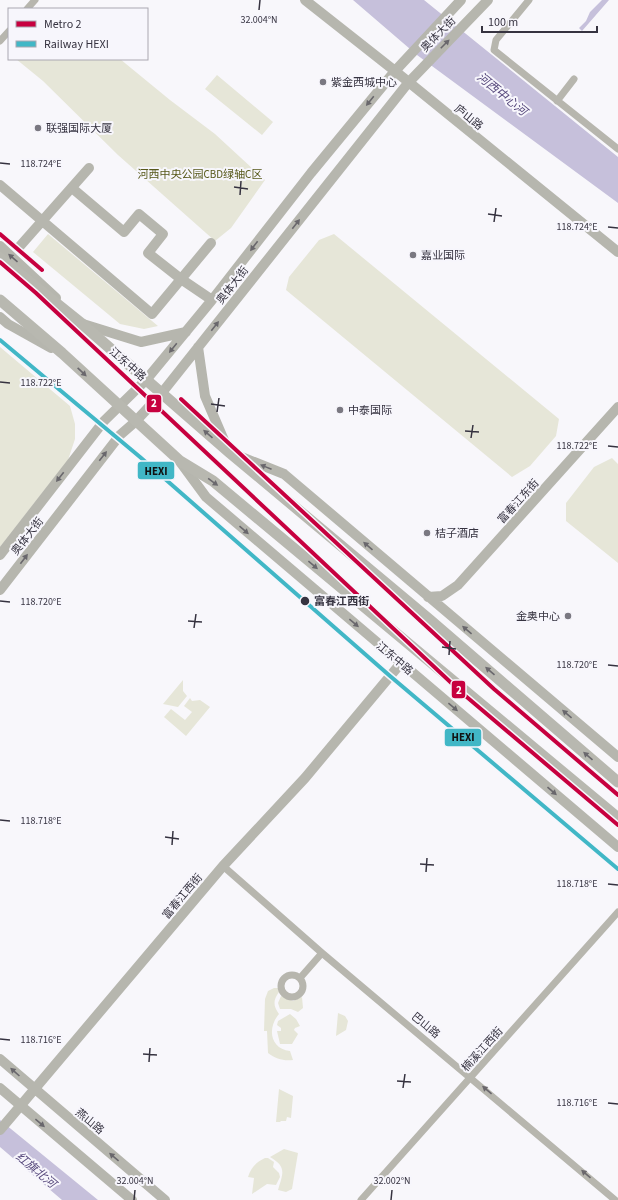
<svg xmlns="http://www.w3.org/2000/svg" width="618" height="1200" viewBox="0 0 618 1200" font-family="'Source Sans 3','Noto Sans SC',sans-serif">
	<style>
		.green { fill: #e6e6d8 }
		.water { fill: #c6c0db }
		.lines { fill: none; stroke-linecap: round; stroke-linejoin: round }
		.street { stroke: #b7b6ae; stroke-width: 7 }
		.secondary { stroke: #b6b6ae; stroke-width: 10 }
		.primary { stroke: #b8b8b0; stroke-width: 11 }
		.rail-1-casing { stroke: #f7f6fc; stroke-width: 7 }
		.rail-1 { stroke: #41b7c6; stroke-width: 4 }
		.metro-1-casing { stroke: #f7f6fc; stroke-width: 7 }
		.metro-1 { stroke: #c7003f; stroke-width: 4 }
		.oneway { fill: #69676c }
		.oneway2 { fill: #6a686d }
		.oneway3 { fill: #6a676c }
		.ticks { fill: none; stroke: #363340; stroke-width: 1.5 }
		.poi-dot { fill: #7a7881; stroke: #f7f6fc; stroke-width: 1.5 }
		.stop-dot { fill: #363340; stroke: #f7f6fc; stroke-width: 1.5 }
		.labels { text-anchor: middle; stroke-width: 4; stroke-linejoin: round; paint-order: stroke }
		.street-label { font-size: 11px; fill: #363340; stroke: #f7f6fc }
		.poi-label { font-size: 11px; fill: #363340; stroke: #f7f6fc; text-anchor: start }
		.park-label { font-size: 11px; fill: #57581a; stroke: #f7f6fc }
		.stop-label { font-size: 11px; font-weight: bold; fill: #363340; stroke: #f7f6fc; text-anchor: start }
		.water-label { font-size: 12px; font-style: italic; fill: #57497c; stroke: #f7f6fc }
		.ticks-label { font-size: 10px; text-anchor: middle; fill: #363340; stroke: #f7f6fc; stroke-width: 4; stroke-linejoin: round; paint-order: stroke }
		.line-badge { stroke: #f7f6fc; stroke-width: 1.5 }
		.badge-label { font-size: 11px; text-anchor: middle; font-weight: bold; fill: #fff }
		.pale-badge-label { font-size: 11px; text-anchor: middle; font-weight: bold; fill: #111 }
	</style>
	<rect width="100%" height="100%" fill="#f8f7fb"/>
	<path class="green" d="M 16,59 L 120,59 L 170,100 L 215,134 L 265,180 L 231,228 L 215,241 L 118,155 L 43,81 Z
		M 217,75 L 273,122 L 262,135 L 205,89 Z
		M 48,234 L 158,326 L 144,329 L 120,324 L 33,252 Z
		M 334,234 L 559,419 L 556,436 L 530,466 L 512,477 L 286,290 L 289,277 L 319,240 Z
		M 0,347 L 70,406 L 75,424 L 75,439 L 68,460 L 0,547 Z
		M 612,458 L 618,464 L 618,563 L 566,521 L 566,503 L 594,467 Z
		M 183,680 L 183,691 L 187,696 L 178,707 L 163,704 Z
		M 190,698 L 192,701 L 200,700 L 210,707 L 186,736 L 164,717 L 171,709 L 185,720 L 192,712 L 184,706 Z
		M 274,988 L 278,988 L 279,992 C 273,1000 273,1006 279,1014 C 267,1028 270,1049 290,1051 L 293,1060 C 283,1061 276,1059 268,1053 L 267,1031 L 264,1031 L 265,999 L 268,991 Z
		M 281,996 L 293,1001 L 302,997 L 303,1008 L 298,1012 L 291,1009 L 280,1009 L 278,1003 Z
		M 338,1013 L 345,1016 L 348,1021 L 346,1030 L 336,1036 Z
		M 290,1014 L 296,1019 L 300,1026 L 295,1028 L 294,1030 L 298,1034 L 292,1044 L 280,1044 L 277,1031 L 281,1031 L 281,1028 L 277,1025 L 278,1021 Z
		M 279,1089 L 293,1096 L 291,1118 L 287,1117 L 286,1121 L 281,1121 L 280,1122 L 276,1122 Z
		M 284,1149 L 298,1153 L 292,1189 L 286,1192 L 278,1190 C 283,1173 287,1167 270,1157 Z
		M 265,1158 L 268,1158 L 274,1162 L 273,1167 L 279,1173 L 280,1177 L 276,1185 L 267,1184 L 252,1194 L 254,1178 L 248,1177 C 251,1168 256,1162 265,1158 Z"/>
	<path class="water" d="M 353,0 L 424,0 L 618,157 L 618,203 L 417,55 Z
		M 602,0 L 609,0 L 582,31 L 579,28 L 586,21 L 590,12 Z
		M 0,1120 L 98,1200 L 62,1200 L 0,1147 Z"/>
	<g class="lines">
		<path class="street" d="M 529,0 L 496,40 L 494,50 L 618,149
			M 27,9 L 35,0
			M 0,41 L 9,31
			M 557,101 L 574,79
			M 223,866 L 322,953 L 615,1200
			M281 986a11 11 0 1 1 22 0a11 11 0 1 1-22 0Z
			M 300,978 L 322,953
			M 361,1200 L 618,912"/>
		<path class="secondary" d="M 305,0 L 395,71 L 618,252
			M 0,185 L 152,314 L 211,243
			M 72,188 L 124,232 L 139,214 L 163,234 L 148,253 L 181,279 L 212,300
			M 0,246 L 56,298
			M 20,246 L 89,168
			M 0,317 L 8,324 L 51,348
			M 83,324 L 141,342 L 186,332
			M 198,347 L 205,396 L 229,452 L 284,474 L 618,757
			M 181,463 L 206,497 L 618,847
			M 0,555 L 104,421 L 146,380 L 212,300 L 311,173 L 395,71 L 461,0
			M 0,590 L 120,435 L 135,422 L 161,394 L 408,83 L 488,0
			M 428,597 L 442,596 L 458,585 L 618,407
			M 0,1059 L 165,1200
			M 0,1088 L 132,1200
			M 0,1130 L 223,866 L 305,778 L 401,663"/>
		<path class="primary" d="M 0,258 L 81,323 L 229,452 L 430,620 L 618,782
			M 0,300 L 62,353 L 180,461 L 213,481 L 618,818"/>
		<g class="rail-1-casing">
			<path id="rail-1" d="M 0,340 L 140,457 L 390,676 L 618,869"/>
		</g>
		<use href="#rail-1" class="rail-1"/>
		<g class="metro-1-casing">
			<path id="metro-1" d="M 0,234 L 42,270
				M 0,262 L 36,293 L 462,693 L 618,825
				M 181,399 L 494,689 L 618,795"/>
		</g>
		<use href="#metro-1" class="metro-1"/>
	</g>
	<defs><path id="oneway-solid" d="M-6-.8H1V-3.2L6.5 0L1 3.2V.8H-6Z"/></defs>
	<g class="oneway">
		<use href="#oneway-solid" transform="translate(445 44) rotate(-45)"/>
		<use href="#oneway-solid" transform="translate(370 101) rotate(129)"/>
		<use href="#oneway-solid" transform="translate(296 224) rotate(-52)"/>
		<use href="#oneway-solid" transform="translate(254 246) rotate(127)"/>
		<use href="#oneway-solid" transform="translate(13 258) rotate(-139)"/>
		<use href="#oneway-solid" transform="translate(215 326) rotate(-52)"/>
		<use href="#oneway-solid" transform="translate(173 348) rotate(129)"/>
		<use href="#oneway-solid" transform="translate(103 456) rotate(-52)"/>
		<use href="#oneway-solid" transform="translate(266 467) rotate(-158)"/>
		<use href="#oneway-solid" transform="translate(60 477) rotate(128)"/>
		<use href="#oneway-solid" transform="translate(244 530) rotate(41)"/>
		<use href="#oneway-solid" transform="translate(368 546) rotate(-139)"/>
		<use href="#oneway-solid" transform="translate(24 559) rotate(-53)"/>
		<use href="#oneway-solid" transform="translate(354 623) rotate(40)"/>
		<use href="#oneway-solid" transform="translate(467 630) rotate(-140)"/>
		<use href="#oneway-solid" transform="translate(453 707) rotate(40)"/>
		<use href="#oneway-solid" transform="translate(567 714) rotate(-140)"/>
		<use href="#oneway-solid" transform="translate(552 791) rotate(41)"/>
		<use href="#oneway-solid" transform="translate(15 1072) rotate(-138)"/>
		<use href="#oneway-solid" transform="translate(40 1123) rotate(40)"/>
		<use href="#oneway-solid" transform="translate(114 1157) rotate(-140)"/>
	</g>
	<g class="oneway2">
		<use href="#oneway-solid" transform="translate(82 372) rotate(43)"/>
		<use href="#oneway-solid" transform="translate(208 434) rotate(-139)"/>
		<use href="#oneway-solid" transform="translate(213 482) rotate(36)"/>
		<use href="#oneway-solid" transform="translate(313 565) rotate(40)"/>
		<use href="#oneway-solid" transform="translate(490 671) rotate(-139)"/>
		<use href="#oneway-solid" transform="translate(588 756) rotate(-139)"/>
	</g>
	<g class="oneway3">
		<use href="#oneway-solid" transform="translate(487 1090) rotate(-140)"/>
		<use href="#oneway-solid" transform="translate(586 1174) rotate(-139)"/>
	</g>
	<path class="ticks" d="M 259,10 L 260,0M 0,163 L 10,164M 234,187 L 248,189M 240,195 L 241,181M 488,214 L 502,216M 494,222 L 496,208M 608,227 L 618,228M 0,382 L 10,383M 211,404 L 225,406M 217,412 L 219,398M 465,431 L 479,432M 471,438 L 473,425M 608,446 L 618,447M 0,601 L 10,602M 188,621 L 202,622M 194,628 L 196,614M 442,647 L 456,649M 449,655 L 450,641M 608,665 L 618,666M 0,820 L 10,821M 165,837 L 179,839M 172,845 L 173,831M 420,864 L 434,865M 426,872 L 427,858M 608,884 L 618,885M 0,1039 L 10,1040M 143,1054 L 157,1055M 149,1062 L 150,1048M 397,1081 L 411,1082M 403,1088 L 405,1074M 608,1103 L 618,1104M 134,1200 L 135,1190M 391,1200 L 392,1190"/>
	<g class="poi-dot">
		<circle cx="323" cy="82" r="4"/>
		<circle cx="38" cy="128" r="4"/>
		<circle cx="413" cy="255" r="4"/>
		<circle cx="340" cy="410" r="4"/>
		<circle cx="427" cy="533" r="4"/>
		<circle cx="568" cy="616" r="4"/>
	</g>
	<circle class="stop-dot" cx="305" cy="601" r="5"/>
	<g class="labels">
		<g class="street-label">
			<text transform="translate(438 34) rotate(-45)" y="4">奥体大街</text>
			<text transform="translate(469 117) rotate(39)" y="4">庐山路</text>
			<text transform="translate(232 285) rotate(-52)" y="4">奥体大街</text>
			<text transform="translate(128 364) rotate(41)" y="4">江东中路</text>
			<text transform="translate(518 501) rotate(-48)" y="4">富春江东街</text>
			<text transform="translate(27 536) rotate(-52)" y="4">奥体大街</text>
			<text transform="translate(395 658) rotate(40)" y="4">江东中路</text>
			<text transform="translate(182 896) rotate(-50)" y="4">富春江西街</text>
			<text transform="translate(426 1025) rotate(40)" y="4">巴山路</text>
			<text transform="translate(482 1049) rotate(-48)" y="4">楠溪江西街</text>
			<text transform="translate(90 1121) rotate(40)" y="4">燕山路</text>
		</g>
		<g class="poi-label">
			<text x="331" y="86">紫金西城中心</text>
			<text x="46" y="132">联强国际大厦</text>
			<text x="421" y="259">嘉业国际</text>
			<text x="348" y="414">中泰国际</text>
			<text x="435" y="537">桔子酒店</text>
			<text x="560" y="620" text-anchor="end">金奥中心</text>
		</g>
		<g class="park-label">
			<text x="200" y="178">河西中央公园CBD绿轴C区</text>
		</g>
		<g class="stop-label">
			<text x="314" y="605">富春江西街</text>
		</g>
		<g class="water-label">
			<text transform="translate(502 94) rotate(39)" y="4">河西中心河</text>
			<text transform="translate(36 1170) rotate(40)" y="4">红旗北河</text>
		</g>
	</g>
	<g class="ticks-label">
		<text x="259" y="23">32.004°N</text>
		<text x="41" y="167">118.724°E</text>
		<text x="577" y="230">118.724°E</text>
		<text x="41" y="386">118.722°E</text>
		<text x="577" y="449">118.722°E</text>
		<text x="41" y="605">118.720°E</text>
		<text x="577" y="668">118.720°E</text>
		<text x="41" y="824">118.718°E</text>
		<text x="577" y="887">118.718°E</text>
		<text x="41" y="1043">118.716°E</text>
		<text x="577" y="1106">118.716°E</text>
		<text x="135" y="1184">32.004°N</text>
		<text x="392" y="1184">32.002°N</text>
	</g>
	<g class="line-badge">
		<rect x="146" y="394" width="16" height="19" rx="4" fill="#c7003f"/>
		<rect x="137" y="461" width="38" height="19" rx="4" fill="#41b7c6"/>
		<rect x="451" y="680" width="15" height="19" rx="4" fill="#c7003f"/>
		<rect x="444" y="728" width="38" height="19" rx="4" fill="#41b7c6"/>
	</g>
	<g class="badge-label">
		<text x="154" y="407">2</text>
		<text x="459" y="694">2</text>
	</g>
	<g class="pale-badge-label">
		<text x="156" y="475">HEXI</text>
		<text x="463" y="741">HEXI</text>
	</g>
	<rect x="8" y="8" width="140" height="52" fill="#f7f6fc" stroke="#aaa8b1"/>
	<rect x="16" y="21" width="20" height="6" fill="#c7003f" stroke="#aaa8b1"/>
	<text x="44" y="28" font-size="12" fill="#363340">Metro 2</text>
	<rect x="16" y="41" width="20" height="6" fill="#41b7c6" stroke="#aaa8b1"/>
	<text x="44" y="48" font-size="12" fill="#363340">Railway HEXI</text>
	<path d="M482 26v6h115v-6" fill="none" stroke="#363340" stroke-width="2"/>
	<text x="488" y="26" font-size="12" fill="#363340" stroke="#f7f6fc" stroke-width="3" paint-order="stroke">100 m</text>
</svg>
